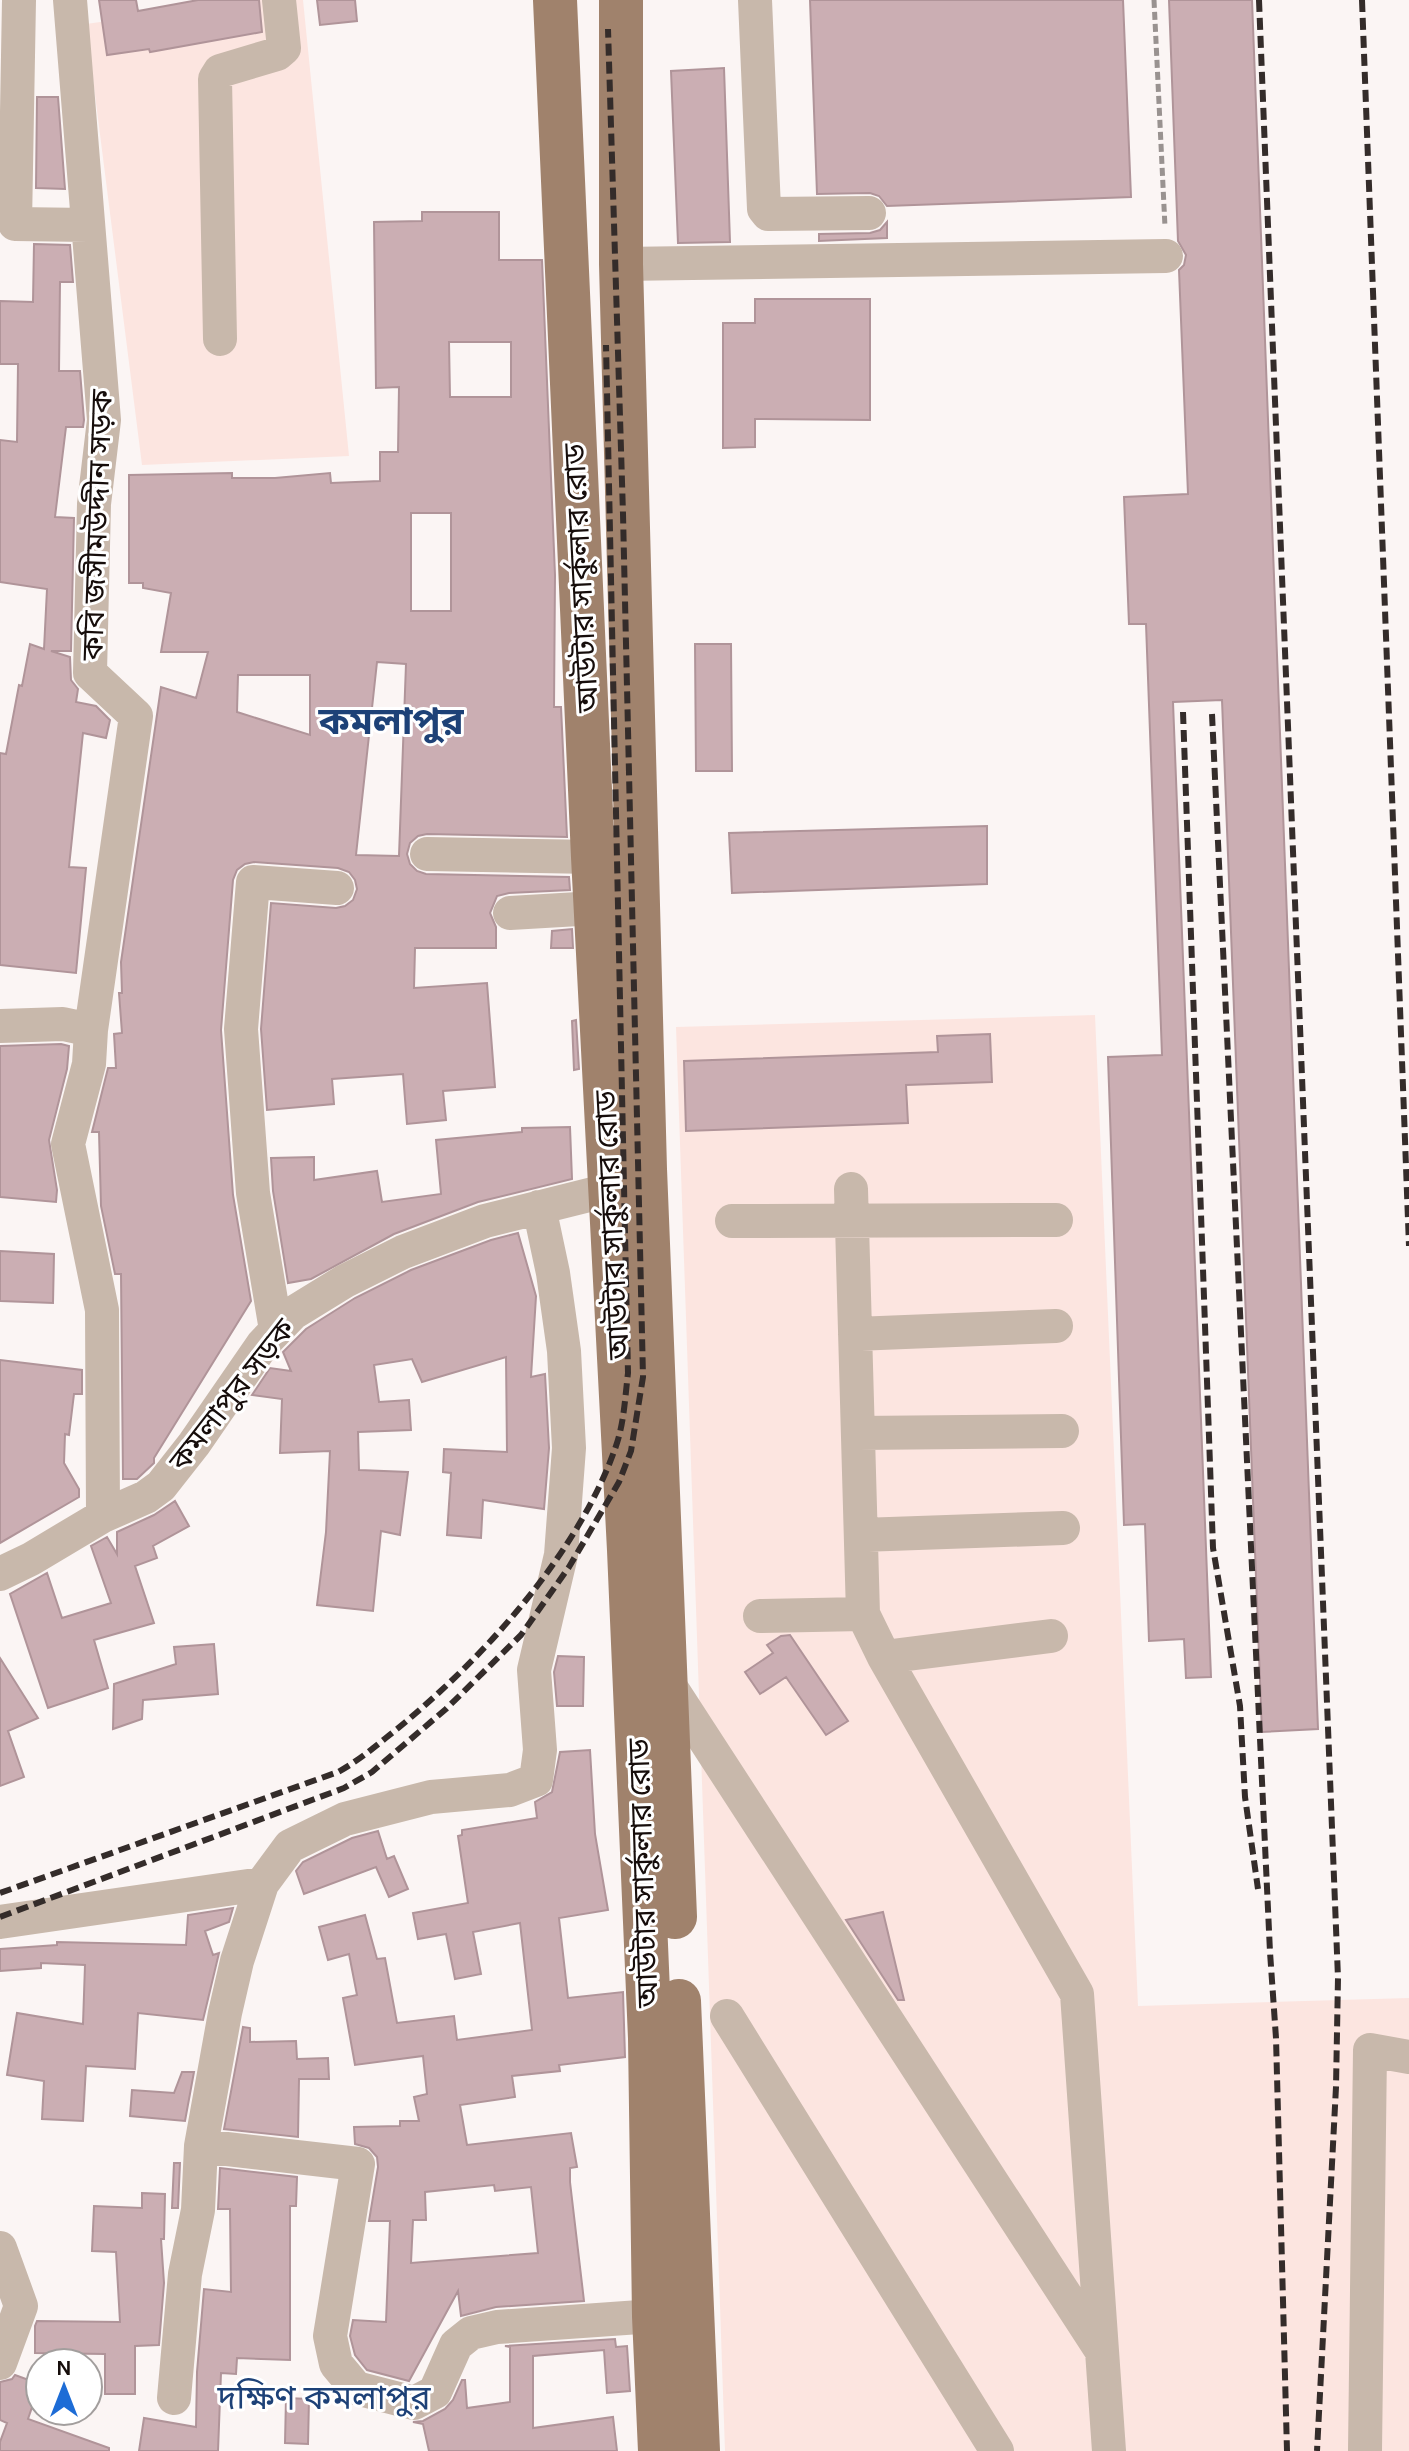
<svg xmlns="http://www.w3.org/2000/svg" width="1409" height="2451" viewBox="0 0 1409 2451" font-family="Karla,'Noto Sans Bengali',sans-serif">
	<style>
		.built { fill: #fce5e0 }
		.building { fill: #cbaeb3; stroke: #b09499; stroke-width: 2; fill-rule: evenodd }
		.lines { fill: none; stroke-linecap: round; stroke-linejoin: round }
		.path { stroke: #999290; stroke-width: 5; stroke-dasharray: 8 4; stroke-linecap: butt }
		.minor { stroke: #c8b8ab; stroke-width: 34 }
		.major { stroke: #a0826c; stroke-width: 44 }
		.rail { stroke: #342c2a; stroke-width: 6; stroke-dasharray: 12 6; stroke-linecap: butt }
		.labels { text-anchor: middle; stroke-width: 6; stroke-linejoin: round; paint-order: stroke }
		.street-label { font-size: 30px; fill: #160d0b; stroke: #fff }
		.quarter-label { font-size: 34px; fill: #1d4177; stroke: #fff }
		.district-label { font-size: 38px; font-weight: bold; fill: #1d4177; stroke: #fff }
	</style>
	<rect width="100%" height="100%" fill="#fbf5f4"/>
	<path class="built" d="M 256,0 L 303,0 L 349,456 L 142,465 L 86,24 Z
		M 1095,1015 L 1138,2006 L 1409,1998 L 1409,2451 L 725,2451 L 676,1027 Z"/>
	<path class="building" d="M 99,0 L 136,0 L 138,11 L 198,0 L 259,0 L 262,32 L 150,52 L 149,49 L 107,55 Z
		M 317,0 L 355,0 L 357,21 L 320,25 Z
		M 810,0 L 1123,0 L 1131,197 L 887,206 L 879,196 L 870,193 L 817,194 Z
		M 1169,0 L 1252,0 L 1318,1729 L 1262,1732 L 1222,700 L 1173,702 L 1211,1677 L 1186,1678 L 1184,1639 L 1149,1641 L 1145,1524 L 1124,1525 L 1108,1057 L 1162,1055 L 1146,624 L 1129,624 L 1124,497 L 1188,494 L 1179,270 L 1184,265 L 1186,255 L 1178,241 Z
		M 724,68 L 730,242 L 678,243 L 671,71 Z
		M 37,97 L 58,97 L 65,189 L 36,188 Z
		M 422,212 L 499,212 L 499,260 L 542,260 L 555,575 L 554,707 L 561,707 L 567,837 L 427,834 L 418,836 L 410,843 L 407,854 L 410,864 L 417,871 L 426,874 L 569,877 L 570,890 L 509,893 L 497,896 L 490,913 L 496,927 L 496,948 L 415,948 L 414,988 L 487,983 L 495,1087 L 443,1091 L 446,1120 L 407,1124 L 403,1074 L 332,1079 L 334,1104 L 267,1110 L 261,1029 L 271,903 L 336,908 L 345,906 L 353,900 L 357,889 L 355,880 L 349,872 L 338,868 L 254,862 L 245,864 L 237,870 L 233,880 L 221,1030 L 233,1195 L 251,1301 L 154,1458 L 154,1463 L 137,1479 L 123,1479 L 121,1274 L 115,1274 L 101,1206 L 99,1132 L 92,1132 L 108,1068 L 116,1068 L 114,1034 L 122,1033 L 119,993 L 122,993 L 121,962 L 161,687 L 196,698 L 208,652 L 161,652 L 171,593 L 143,588 L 143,583 L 129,583 L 129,475 L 232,473 L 232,478 L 275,478 L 330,473 L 331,483 L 380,481 L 380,452 L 398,452 L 399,387 L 376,388 L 374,222 L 422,221 ZM 449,342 L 511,342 L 511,397 L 450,397 ZM 411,513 L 451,513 L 451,611 L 411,611 ZM 377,662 L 406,664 L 399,856 L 356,855 ZM 238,675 L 310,675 L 310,735 L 237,712 Z
		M 887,222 L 887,238 L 819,241 L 819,234 L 870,233 L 880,230 Z
		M 34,244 L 70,245 L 73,282 L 60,282 L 59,371 L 80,371 L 84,420 L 83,427 L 66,427 L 55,517 L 74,518 L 71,651 L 51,651 L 70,657 L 71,680 L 78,689 L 76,702 L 96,706 L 110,720 L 106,738 L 83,733 L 69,867 L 86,868 L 76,973 L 0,965 L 0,753 L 6,754 L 19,685 L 22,686 L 30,644 L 44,649 L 47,589 L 0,582 L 0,440 L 17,442 L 18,364 L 0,364 L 0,301 L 33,302 Z
		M 755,299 L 870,299 L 870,420 L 755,419 L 755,447 L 723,448 L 723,323 L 755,323 Z
		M 695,644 L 731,644 L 732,771 L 696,771 Z
		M 987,826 L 987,884 L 732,893 L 729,833 Z
		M 572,929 L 573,948 L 551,948 L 552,931 Z
		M 576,1020 L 579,1069 L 574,1070 L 572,1021 Z
		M 990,1034 L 992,1082 L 906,1085 L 908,1123 L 686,1131 L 684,1061 L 938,1052 L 937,1036 Z
		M 61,1044 L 69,1046 L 67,1069 L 49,1140 L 57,1190 L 56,1202 L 0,1197 L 0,1046 Z
		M 570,1127 L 572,1179 L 478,1202 L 394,1234 L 311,1279 L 288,1283 L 273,1191 L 271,1158 L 314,1157 L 314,1180 L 377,1171 L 382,1202 L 441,1194 L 436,1140 L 522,1132 L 522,1128 Z
		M 518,1233 L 536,1296 L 531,1377 L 545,1374 L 549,1448 L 544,1509 L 483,1500 L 481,1538 L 447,1535 L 451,1473 L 443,1472 L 444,1449 L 507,1452 L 506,1357 L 422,1382 L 412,1359 L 374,1365 L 379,1402 L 409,1400 L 411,1430 L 358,1432 L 359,1470 L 408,1472 L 400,1535 L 381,1531 L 373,1611 L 317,1605 L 326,1532 L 330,1451 L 280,1453 L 282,1399 L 252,1395 L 270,1368 L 291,1371 L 283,1352 L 306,1329 L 355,1298 L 411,1270 L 491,1240 Z
		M 0,1251 L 54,1254 L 53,1303 L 0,1301 Z
		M 0,1360 L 82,1370 L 82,1394 L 74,1394 L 69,1435 L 65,1434 L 64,1463 L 79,1489 L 79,1497 L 0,1543 Z
		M 175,1501 L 189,1526 L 153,1546 L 157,1558 L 135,1566 L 154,1623 L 94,1640 L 108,1688 L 48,1708 L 10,1594 L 47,1573 L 62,1618 L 111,1603 L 91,1546 L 107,1537 L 117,1554 L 117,1532 L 154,1515 Z
		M 790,1635 L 848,1721 L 826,1735 L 786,1677 L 760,1694 L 745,1672 L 773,1653 L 767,1645 L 781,1636 Z
		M 214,1644 L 218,1694 L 143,1700 L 142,1719 L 113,1729 L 114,1684 L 176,1664 L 174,1647 Z
		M 558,1656 L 584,1657 L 583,1706 L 557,1706 L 554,1672 Z
		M 0,1658 L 38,1718 L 8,1731 L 24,1777 L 0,1786 Z
		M 590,1750 L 595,1834 L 608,1910 L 559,1918 L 568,1998 L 623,1992 L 625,2057 L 559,2065 L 560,2071 L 512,2076 L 515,2097 L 460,2105 L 467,2145 L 571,2133 L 577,2167 L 570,2168 L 570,2182 L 584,2301 L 496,2307 L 461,2316 L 458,2291 L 409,2381 L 367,2370 L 355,2355 L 350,2336 L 353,2320 L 386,2322 L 390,2221 L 369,2221 L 378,2167 L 377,2157 L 369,2148 L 355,2144 L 354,2127 L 400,2126 L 400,2121 L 419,2121 L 414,2097 L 427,2094 L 423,2056 L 355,2065 L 343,1998 L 357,1995 L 349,1954 L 328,1960 L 319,1927 L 365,1915 L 377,1959 L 385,1958 L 397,2023 L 454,2016 L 457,2040 L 532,2030 L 520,1923 L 473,1932 L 481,1974 L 455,1979 L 446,1934 L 418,1939 L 413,1913 L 468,1903 L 458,1836 L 462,1835 L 462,1830 L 537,1818 L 535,1802 L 552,1792 L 560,1752 ZM 494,2185 L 495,2191 L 531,2187 L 538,2253 L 411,2263 L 413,2220 L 426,2220 L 425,2192 Z
		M 378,1831 L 387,1859 L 394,1856 L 408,1889 L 389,1897 L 376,1867 L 304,1894 L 296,1871 L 303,1862 L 352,1838 Z
		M 233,1908 L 229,1922 L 205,1931 L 213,1955 L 219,1953 L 203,2020 L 138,2013 L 135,2069 L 86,2066 L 83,2121 L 42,2119 L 44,2081 L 7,2075 L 17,2013 L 83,2024 L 85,1965 L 41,1963 L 41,1968 L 0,1971 L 0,1949 L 57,1945 L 57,1942 L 186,1945 L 188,1915 Z
		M 883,1912 L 904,2000 L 898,2000 L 846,1920 Z
		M 243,2027 L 250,2028 L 250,2042 L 296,2041 L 297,2059 L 328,2058 L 329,2079 L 299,2079 L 298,2137 L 224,2129 Z
		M 182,2072 L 194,2072 L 185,2121 L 130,2116 L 132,2090 L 174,2093 Z
		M 174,2163 L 180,2163 L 178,2208 L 172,2208 Z
		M 220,2168 L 297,2177 L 296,2206 L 290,2206 L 290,2360 L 237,2358 L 236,2374 L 221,2373 L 218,2451 L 139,2451 L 144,2418 L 196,2427 L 197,2372 L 204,2289 L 231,2292 L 230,2209 L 218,2209 Z
		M 142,2193 L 165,2194 L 164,2239 L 161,2239 L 164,2283 L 159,2345 L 135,2346 L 135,2394 L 105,2394 L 105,2354 L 35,2353 L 35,2326 L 37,2321 L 120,2322 L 116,2252 L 92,2251 L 94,2206 L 142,2208 Z
		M 615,2339 L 616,2347 L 627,2346 L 630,2391 L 607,2393 L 604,2350 L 533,2356 L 533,2428 L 613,2417 L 617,2451 L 429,2451 L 423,2424 L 413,2422 L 423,2421 L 445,2409 L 453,2400 L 462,2380 L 465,2380 L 467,2408 L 510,2402 L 510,2347 L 505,2346 Z
		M 15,2375 L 40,2384 L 28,2419 L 109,2448 L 109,2451 L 0,2451 L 0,2442 L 7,2423 L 0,2420 L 0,2382 L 12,2379 Z
		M 286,2398 L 309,2399 L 308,2444 L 285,2443 Z"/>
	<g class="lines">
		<path class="path" d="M 1154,0 L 1165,227"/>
		<path class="minor" d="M 19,0 L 15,224 L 88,225
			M 70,0 L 104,420 L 94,504 L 90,673 L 136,716 L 91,1030
			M 755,0 L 764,209 L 768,214 L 869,213
			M 621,264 L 1166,256
			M 220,339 L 215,79 L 220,71 L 277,54 L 284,48 L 279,0
			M 427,854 L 593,857
			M 510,913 L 596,908
			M 0,1026 L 63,1024 L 91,1030 L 89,1064 L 68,1144 L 102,1310 L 103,1516
			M 851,1189 L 863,1614 L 884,1657 L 1077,1994 L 1109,2451
			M 732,1221 L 1056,1220
			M 276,1330 L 253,1193 L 241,1029 L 253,882 L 337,888
			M 855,1334 L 1056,1326
			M 858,1433 L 1062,1431
			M 861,1535 L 1063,1528
			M 0,1574 L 31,1559 L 103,1516 L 146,1497 L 161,1486 L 194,1444 L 263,1344 L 293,1313 L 345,1281 L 403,1252 L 485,1221 L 609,1190
			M 760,1616 L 863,1614
			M 884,1657 L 1051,1636
			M 666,1680 L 1101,2350
			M 0,1922 L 262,1884
			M 727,2016 L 997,2451
			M 201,2146 L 358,2164 L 330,2336 L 336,2364 L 356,2388 L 414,2403 L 435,2392 L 456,2345 L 471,2333 L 497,2327 L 654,2316
			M 0,2248 L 21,2306 L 0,2363
			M 174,2398 L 185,2274 L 198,2210 L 201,2146 L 225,2013 L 237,1961 L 262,1884 L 290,1846 L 345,1819 L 431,1797 L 510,1790 L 536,1780 L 540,1750 L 534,1670 L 561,1555 L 569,1448 L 564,1351 L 553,1273 L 539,1207
			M 1365,2451 L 1370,2050 L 1409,2057"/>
		<path class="major" d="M 555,0 L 593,857 L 629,1550 L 650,2038 L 654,2316 L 660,2451
			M 621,0 L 621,264 L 645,1169 L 675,1917
			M 679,2001 L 698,2451"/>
		<path class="rail" d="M 1259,0 L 1338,1978 L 1336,2087 L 1317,2451
			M 1362,0 L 1409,1246
			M 1183,712 L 1213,1548 L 1240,1706 L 1245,1797 L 1258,1889
			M 1212,714 L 1270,1952 L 1276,2038 L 1287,2451
			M 0,1893 L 338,1772 C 360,1760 378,1744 397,1729 C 484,1658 579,1553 616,1446 C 624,1423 625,1398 628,1373 L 606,345
			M 0,1917 L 344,1788 L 372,1772 L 446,1709 L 521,1635 L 569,1567 L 619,1482 L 631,1451 L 643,1377 L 623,514 L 608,29"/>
	</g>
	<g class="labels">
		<g class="street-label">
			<text transform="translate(97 525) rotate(-88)" y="10">কবি জসীমউদ্দীন সড়ক</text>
			<text transform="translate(581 578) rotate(-93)" y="10">আউটার সার্কুলার রোড</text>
			<text transform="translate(612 1225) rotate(-93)" y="10">আউটার সার্কুলার রোড</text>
			<text transform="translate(232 1395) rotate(-52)" y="10">কমলাপুর সড়ক</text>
			<text transform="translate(643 1873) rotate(-92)" y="10">আউটার সার্কুলার রোড</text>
		</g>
		<g class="quarter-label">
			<text x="324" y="2409">দক্ষিণ কমলাপুর</text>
		</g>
		<g class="district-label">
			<text x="391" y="734">কমলাপুর</text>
		</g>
	</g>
	<g transform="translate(64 2387)"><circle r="38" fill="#ffffff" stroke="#a29e9d" stroke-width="2"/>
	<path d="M0-6L14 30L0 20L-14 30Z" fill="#1d6cd6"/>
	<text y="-12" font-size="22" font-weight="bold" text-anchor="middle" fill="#160d0b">N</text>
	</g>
</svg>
